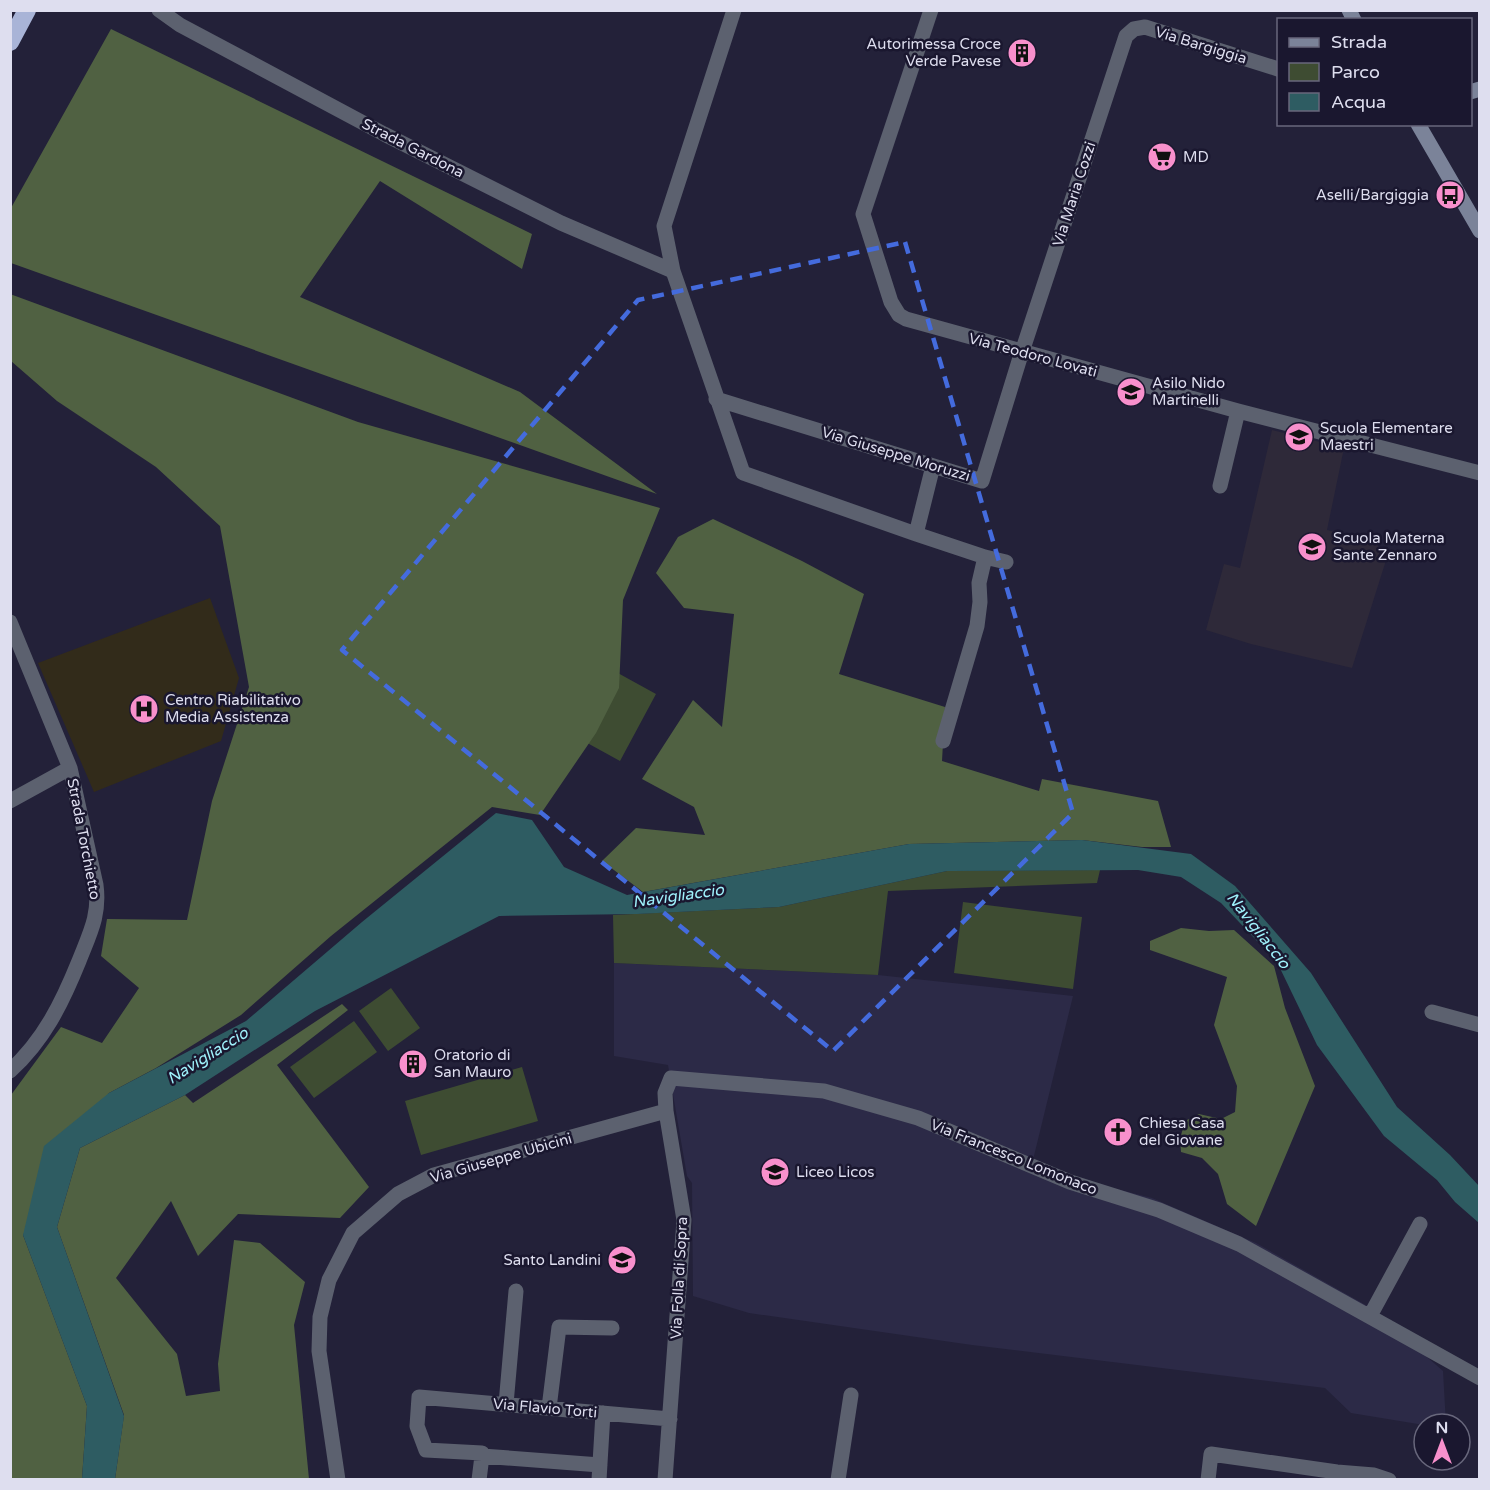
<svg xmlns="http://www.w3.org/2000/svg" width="1490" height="1490" viewBox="0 0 1490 1490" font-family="'Varela Round',sans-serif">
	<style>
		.built { fill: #2c2a47 }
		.education { fill: #2e2939 }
		.medical { fill: #322b1a }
		.green { fill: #3e4c32 }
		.forest { fill: #506142 }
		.water { fill: #2e5c62 }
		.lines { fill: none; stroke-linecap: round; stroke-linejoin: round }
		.street { stroke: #5c616f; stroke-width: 15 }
		.secondary { stroke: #7b8399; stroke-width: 15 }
		.highway { stroke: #a9b4d7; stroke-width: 18 }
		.marked { fill: none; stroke: #446bdd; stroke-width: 4.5; stroke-dasharray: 12 8; stroke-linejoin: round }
		.labels { text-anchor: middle; stroke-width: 5; stroke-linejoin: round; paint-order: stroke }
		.poi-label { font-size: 15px; fill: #dedeef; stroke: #1a172f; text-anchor: start }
		.street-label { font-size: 15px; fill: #dedeef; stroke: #1a172f }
		.water-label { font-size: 16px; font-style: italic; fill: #9ff2fc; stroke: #1a172f }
	</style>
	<rect width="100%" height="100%" fill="#232139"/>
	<path class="built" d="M 614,963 L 878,975 L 1073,996 L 1032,1164 L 1081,1180 L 1152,1198 L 1256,1243 L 1371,1308 L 1443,1371 L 1446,1424 L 1424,1425 L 1351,1413 L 1325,1388 L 972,1345 L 749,1313 L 693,1296 L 692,1183 L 687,1176 L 668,1065 L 614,1056 Z"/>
	<path class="education" d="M 1272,430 L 1344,448 L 1327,530 L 1371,540 L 1388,554 L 1352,668 L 1251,644 L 1206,630 L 1224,564 L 1240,568 Z"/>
	<path class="medical" d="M 210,598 L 239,678 L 221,741 L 94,792 L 38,663 Z"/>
	<path class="green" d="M 616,672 L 656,694 L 620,761 L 580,739 Z
		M 1100,870 L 1097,883 L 888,891 L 878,975 L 614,963 L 613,915 L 779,907 L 947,871 Z
		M 963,902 L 1082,917 L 1073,989 L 954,973 Z
		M 391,988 L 420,1028 L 388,1051 L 359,1011 Z
		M 354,1021 L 377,1052 L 314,1098 L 290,1067 Z
		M 522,1067 L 538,1121 L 421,1155 L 405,1101 Z"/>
	<path class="forest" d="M 111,29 L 532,234 L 522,269 L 380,181 L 300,297 L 520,392 L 657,494 L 11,263 L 11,208 Z
		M 10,294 L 358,422 L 660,508 L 623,600 L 619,688 L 596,733 L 540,815 L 492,807 L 331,936 L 241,1015 L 156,1068 L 109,1093 L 23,1235 L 87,1406 L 82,1479 L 11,1479 L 11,1095 L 61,1027 L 102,1043 L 139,988 L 101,956 L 107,919 L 187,920 L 212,801 L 249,687 L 220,526 L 156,467 L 57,401 L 11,361 Z
		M 713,519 L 802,561 L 864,594 L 839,674 L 945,707 L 942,761 L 1039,791 L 1042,779 L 1158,801 L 1171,847 L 1142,847 L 1082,840 L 909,844 L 643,892 L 602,861 L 636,828 L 705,835 L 694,807 L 642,779 L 693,700 L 722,727 L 734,614 L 684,608 L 656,573 L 678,537 Z
		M 1181,928 L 1209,931 L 1234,930 L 1274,966 L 1285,1008 L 1315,1086 L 1256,1226 L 1227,1204 L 1218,1174 L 1202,1158 L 1181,1152 L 1180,1139 L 1185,1121 L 1199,1114 L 1221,1119 L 1235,1112 L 1237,1086 L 1214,1025 L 1227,977 L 1150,950 L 1150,941 Z
		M 342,1004 L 348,1010 L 277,1065 L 369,1187 L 340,1218 L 238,1214 L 198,1256 L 171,1201 L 116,1278 L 177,1354 L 186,1396 L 220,1391 L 218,1364 L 234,1240 L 260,1243 L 305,1282 L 294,1325 L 309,1479 L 115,1479 L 124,1415 L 57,1227 L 80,1148 L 185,1095 L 193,1103 Z"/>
	<path class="water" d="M 496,813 L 532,820 L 564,867 L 627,895 L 909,844 L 1082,840 L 1191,854 L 1235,886 L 1311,973 L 1397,1107 L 1450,1155 L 1479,1186 L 1479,1223 L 1455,1202 L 1437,1180 L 1384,1136 L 1317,1045 L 1277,962 L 1221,903 L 1181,877 L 1138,870 L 947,871 L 779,907 L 637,914 L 499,916 L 315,1011 L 185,1095 L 80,1148 L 57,1227 L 124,1416 L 115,1479 L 82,1479 L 87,1406 L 23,1235 L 44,1146 L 109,1093 L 246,1021 L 362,922 Z"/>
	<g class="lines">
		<path class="street" d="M 159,10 L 180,25 L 384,134 L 561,223 L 673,271
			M 734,10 L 664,226 L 673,271 L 743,473 L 916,534 L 985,557 L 1006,562
			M 931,10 L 863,214 L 891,302 L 899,315 L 906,319 L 1238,411 L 1480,473
			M 716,399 L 982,481 L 1019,361 L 1126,36 L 1134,29 L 1145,27 L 1278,69
			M 1220,486 L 1238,411
			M 916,534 L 933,466
			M 10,622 L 70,768 L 96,885 C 100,915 90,933 79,961 C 62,1003 44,1040 10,1071
			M 943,741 L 977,626 L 980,602 L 979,583 L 985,557
			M 10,801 L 70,768
			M 1432,1012 L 1480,1025
			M 1370,1316 L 1420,1224
			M 506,1404 L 516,1291
			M 549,1408 L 559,1327 L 612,1328
			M 600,1465 L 482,1456 L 482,1453 L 426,1450 L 417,1426 L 419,1397 L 670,1419
			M 338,1480 L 319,1351 L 320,1317 L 329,1280 L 353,1233 L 398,1194 L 434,1175 L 666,1111
			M 479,1480 L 482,1456
			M 599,1480 L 603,1413
			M 665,1480 L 684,1220 L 666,1111 L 665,1093 L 671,1078 L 824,1091 L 918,1118 L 1070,1182 L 1159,1210 L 1239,1244 L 1480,1378
			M 838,1480 L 851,1395
			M 1208,1480 L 1211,1454 L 1337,1472 L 1374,1475 L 1389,1480"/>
		<path class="secondary" d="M 1349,10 L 1354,20
			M 1470,92 L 1480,89
			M 1418,124 L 1480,231"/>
		<path class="highway" d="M 10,42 L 27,10"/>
	</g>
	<path class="marked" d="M 905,242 L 1073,813 L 833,1051 L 342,650 L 638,300 Z"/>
	<defs>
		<g id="building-disc" transform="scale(1.5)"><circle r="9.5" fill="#f890cc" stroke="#1a172f"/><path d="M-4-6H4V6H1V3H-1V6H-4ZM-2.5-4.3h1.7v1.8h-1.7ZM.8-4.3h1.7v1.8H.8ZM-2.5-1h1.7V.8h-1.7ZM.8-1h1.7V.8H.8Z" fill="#111"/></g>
		<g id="supermarket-disc" transform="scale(1.5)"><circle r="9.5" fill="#f890cc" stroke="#1a172f"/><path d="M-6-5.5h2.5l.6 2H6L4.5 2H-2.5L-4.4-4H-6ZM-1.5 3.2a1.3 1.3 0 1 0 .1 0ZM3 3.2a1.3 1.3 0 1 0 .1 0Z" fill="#111"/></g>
		<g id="bus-disc" transform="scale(1.5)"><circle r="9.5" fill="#f890cc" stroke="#1a172f"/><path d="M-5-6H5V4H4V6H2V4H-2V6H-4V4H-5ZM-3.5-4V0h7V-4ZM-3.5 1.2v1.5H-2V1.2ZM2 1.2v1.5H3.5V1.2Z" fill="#111"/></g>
		<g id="school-disc" transform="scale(1.5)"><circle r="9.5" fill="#f890cc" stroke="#1a172f"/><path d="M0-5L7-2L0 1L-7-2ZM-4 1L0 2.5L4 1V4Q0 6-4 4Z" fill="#111"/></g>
		<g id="hospital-disc" transform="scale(1.5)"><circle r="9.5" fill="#f890cc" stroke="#1a172f"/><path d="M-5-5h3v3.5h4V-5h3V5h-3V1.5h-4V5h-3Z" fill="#111"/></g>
		<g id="church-disc" transform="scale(1.5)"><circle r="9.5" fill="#f890cc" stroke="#1a172f"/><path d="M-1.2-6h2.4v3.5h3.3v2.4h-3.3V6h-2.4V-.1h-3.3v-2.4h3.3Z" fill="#111"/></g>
	</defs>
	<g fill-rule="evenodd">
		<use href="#building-disc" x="1022" y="53"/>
		<use href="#supermarket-disc" x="1162" y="157"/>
		<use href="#bus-disc" x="1450" y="195"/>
		<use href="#school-disc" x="1131" y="392"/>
		<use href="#school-disc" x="1299" y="437"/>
		<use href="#school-disc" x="1312" y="547"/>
		<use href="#hospital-disc" x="144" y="709"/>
		<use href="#building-disc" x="413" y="1064"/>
		<use href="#church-disc" x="1118" y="1132"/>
		<use href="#school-disc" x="775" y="1172"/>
		<use href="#school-disc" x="622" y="1260"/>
	</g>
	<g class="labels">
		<g class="poi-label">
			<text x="1001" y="49" text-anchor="end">Autorimessa Croce<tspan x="1001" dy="17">Verde Pavese</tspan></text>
			<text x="1183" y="162">MD</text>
			<text x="1429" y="200" text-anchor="end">Aselli/Bargiggia</text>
			<text x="1152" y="388">Asilo Nido<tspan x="1152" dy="17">Martinelli</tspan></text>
			<text x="1320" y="433">Scuola Elementare<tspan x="1320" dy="17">Maestri</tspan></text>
			<text x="1333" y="543">Scuola Materna<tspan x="1333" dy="17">Sante Zennaro</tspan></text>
			<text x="165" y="705">Centro Riabilitativo<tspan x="165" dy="17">Media Assistenza</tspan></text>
			<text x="434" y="1060">Oratorio di<tspan x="434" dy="17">San Mauro</tspan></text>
			<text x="1139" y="1128">Chiesa Casa<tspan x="1139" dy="17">del Giovane</tspan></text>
			<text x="796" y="1177">Liceo Licos</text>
			<text x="601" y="1265" text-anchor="end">Santo Landini</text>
		</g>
		<g class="street-label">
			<text transform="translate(1201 45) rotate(17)" y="5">Via Bargiggia</text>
			<text transform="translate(413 148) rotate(27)" y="5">Strada Gardona</text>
			<text transform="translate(1074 194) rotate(-72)" y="5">Via Maria Cozzi</text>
			<text transform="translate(1033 355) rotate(15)" y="5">Via Teodoro Lovati</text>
			<text transform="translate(896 454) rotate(17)" y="5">Via Giuseppe Moruzzi</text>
			<text transform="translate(84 839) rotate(79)" y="5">Strada Torchietto</text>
			<text transform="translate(1014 1157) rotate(22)" y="5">Via Francesco Lomonaco</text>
			<text transform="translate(501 1158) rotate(-16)" y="5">Via Giuseppe Ubicini</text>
			<text transform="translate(679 1278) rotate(-87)" y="5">Via Folla di Sopra</text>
			<text transform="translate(545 1408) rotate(5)" y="5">Via Flavio Torti</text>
		</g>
		<g class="water-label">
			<text transform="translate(678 895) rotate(-8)" y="6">Navigliaccio</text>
			<text transform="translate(1259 930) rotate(52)" y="6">Navigliaccio</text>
			<text transform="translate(207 1055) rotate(-32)" y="6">Navigliaccio</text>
		</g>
	</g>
	<rect width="1490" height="1490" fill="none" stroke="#dedeef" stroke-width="24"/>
	<rect x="1277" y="18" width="195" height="108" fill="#1a172f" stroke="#68677c" stroke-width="1.5"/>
	<rect x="1289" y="38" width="30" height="9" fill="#7b8399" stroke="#68677c" stroke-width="1.5"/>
	<text x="1331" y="48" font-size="18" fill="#dedeef">Strada</text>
	<rect x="1289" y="63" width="30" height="18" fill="#3e4c32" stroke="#68677c" stroke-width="1.5"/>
	<text x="1331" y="78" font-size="18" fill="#dedeef">Parco</text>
	<rect x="1289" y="93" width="30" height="18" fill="#2e5c62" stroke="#68677c" stroke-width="1.5"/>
	<text x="1331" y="108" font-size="18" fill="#dedeef">Acqua</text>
	<g transform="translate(1442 1442)"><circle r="28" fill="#1a172f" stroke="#68677c" stroke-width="1.5"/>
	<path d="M0-4.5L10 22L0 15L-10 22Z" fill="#f890cc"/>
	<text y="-9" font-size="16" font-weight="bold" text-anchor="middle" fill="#dedeef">N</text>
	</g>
</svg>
